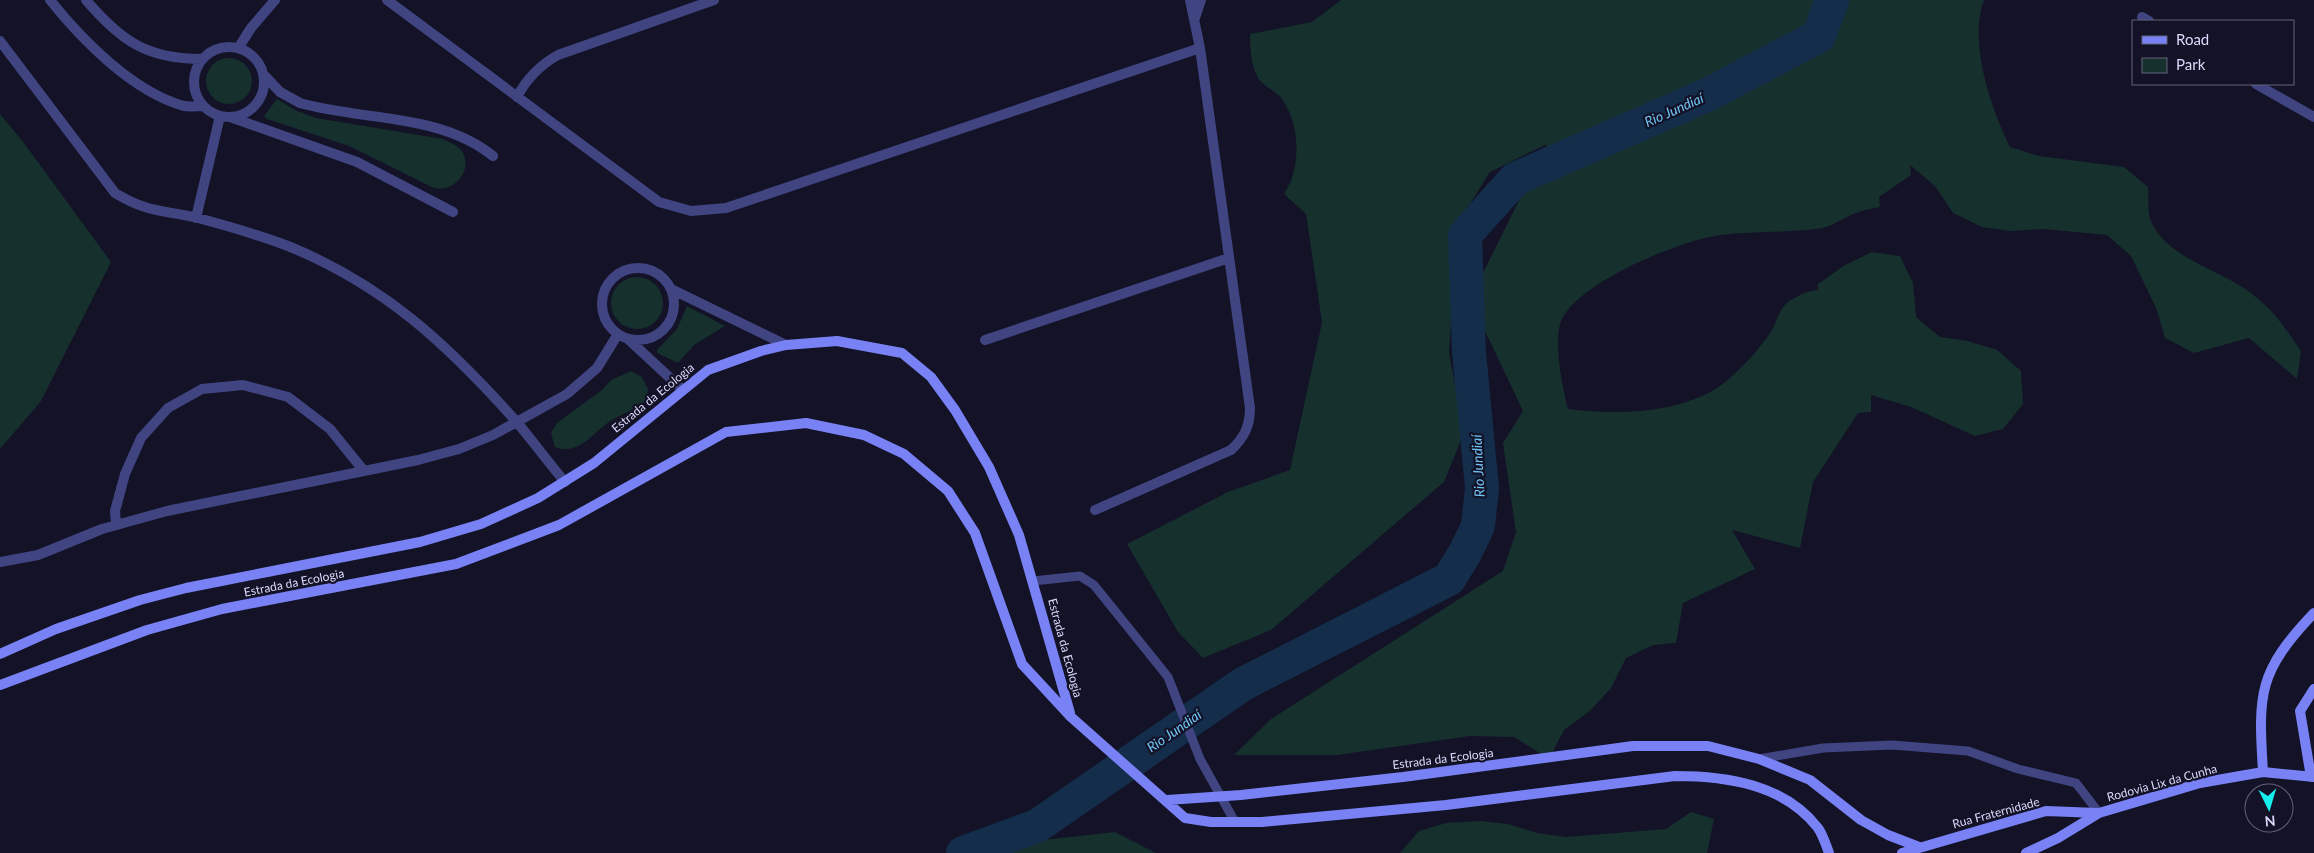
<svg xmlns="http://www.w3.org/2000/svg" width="2314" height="853" viewBox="0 0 2314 853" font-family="Lato,sans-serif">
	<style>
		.green { fill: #15302d }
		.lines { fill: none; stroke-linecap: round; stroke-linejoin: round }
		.river { stroke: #132d4a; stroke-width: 34 }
		.lane { stroke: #404582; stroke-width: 9 }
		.street { stroke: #404582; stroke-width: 10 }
		.secondary { stroke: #7882f5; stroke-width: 10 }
		.labels { text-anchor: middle; stroke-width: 4.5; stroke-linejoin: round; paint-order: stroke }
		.street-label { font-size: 12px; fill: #dbdafc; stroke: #131227 }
		.water-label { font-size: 14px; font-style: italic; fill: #70c5f5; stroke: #131227 }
	</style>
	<rect width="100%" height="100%" fill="#131227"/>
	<path class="green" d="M 1341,0 L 1984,0 C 1968,42 1991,108 2010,147 L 2039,156 L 2124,167 L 2148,187 C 2149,197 2147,212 2151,221 C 2168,261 2226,270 2257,298 C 2275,312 2288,332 2301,351 L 2297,379 L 2249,338 L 2194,353 L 2165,338 L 2157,310 L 2131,256 L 2107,235 L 2044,229 L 2011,231 L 1982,227 L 1953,213 L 1935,186 L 1910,165 L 1911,175 L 1879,197 L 1880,207 C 1870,209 1860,211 1851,215 C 1842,219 1832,226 1823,228 C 1789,233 1754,231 1720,235 C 1679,241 1581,281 1562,319 C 1552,339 1563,389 1568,409 C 1617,415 1675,414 1717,388 C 1734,377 1759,350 1770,333 C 1776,325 1779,309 1787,303 C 1794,297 1809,290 1818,290 L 1818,284 L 1845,265 L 1872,252 L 1900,256 L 1913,283 L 1916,317 L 1940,337 L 1968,341 L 1997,350 L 2021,371 L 2023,404 L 2003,429 L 1975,436 L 1911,407 L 1871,395 L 1871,412 L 1858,413 L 1813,482 L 1800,548 L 1732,530 L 1755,569 L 1683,603 L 1676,643 L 1653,645 L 1626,658 L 1611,688 L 1590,711 L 1564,730 L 1549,759 L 1514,737 L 1470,736 L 1337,755 L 1234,755 L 1271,719 L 1503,571 L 1516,532 L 1503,443 L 1523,411 L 1485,331 L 1481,277 L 1547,144 L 1490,172 L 1458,223 L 1449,352 L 1464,433 L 1444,482 L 1271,630 L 1203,658 L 1178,632 L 1127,544 L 1228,492 L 1290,470 L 1322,322 L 1306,214 L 1284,194 C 1302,167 1300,125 1282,99 C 1276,90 1261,86 1257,76 C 1251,63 1250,48 1250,34 L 1312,22 Z
		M206 81a23 23 0 1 1 46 0a23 23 0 1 1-46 0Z
		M 277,99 L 297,111 L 316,118 L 443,139 C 449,142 457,145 461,150 C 475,168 455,193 434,188 L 349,146 L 267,119 L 264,116 Z
		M 0,114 L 21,139 L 111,262 L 41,401 L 0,449 Z
		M611 303a26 26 0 1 1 52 0a26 26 0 1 1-52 0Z
		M 687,306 L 725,326 L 694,345 L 678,363 L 657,353 L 657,350 L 677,329 Z
		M 631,371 L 642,377 L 648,389 L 647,400 C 636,410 624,413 612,420 C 594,431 579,457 555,447 L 551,433 L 557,423 L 602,390 L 611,380 Z
		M 1691,812 L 1714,819 L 1707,853 L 1400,853 L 1419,831 L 1446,823 L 1480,821 L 1508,824 L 1537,833 L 1566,837 L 1666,829 Z
		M 1115,832 L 1156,853 L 1012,853 L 1034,841 Z"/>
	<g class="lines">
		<path class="river" d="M 963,853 L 1037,826 L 1243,684 L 1449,579 L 1465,553 L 1478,526 L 1482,488 L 1469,352 L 1465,235 L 1515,179 L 1707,95 L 1819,36 L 1832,0"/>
		<path class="lane" d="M 1033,581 L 1080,576 L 1094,585 L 1168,677 L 1200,759 L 1235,822
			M 1759,759 L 1823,748 L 1892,745 L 1968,751 L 2018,769 L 2076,783 L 2099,813"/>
		<path class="street" d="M 50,0 C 82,40 133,92 184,106 C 189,107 197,106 203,106
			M 86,0 C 121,41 147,59 202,59
			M 387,0 L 659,202 L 691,211 L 726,208 L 1200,48
			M 2142,17 L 2149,21
			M 1195,18 L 1201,0
			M 0,41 L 115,193 C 148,213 163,210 198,218 C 228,226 259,235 288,246 C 384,285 447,344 515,420 C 532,440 548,462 565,482
			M194 82a35 35 0 1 1 70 0a35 35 0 1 1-70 0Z
			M 239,47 L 251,28 L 275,0
			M 265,76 L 280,92 L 300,103 C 363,121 440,113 493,156
			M 2256,84 L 2314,117
			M 517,97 C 527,78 540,65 558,55 L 714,0
			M 230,117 L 357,162 L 453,212
			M 196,218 L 220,116
			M602 304a36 36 0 1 1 72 0a36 36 0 1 1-72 0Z
			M 671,289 L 786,345
			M 628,339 L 682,389
			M 985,340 L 1229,258
			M 1095,510 L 1231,450 C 1244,438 1250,426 1250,408 L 1200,48 L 1190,0
			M 116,524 L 115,511 L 125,474 L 141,438 L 168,408 L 202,389 L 243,385 L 288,397 L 330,429 L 364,471
			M 0,562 L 38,555 L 102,529 L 167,511 L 418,460 L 459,449 L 493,435 L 567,394 L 597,368 L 618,334"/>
		<path class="secondary" d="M 0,654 L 56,629 L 140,600 L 186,588 L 420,542 L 481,524 L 538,498 L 594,463 L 708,370 L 761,351 L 786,345 L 837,341 L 902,353 L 931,377 L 955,410 L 989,467 L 1019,535 L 1070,713
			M 0,685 L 147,630 L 222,609 L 456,564 L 559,525 L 726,432 L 806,423 L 864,435 L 904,454 L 948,491 L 975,533 L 1022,664 L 1071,717 L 1185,818 L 1211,822 L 1262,822 L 1446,805 L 1675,776 C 1726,776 1784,784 1818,828 C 1823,835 1826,845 1829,853
			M 2263,772 C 2258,693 2258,672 2314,613
			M 2311,777 L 2300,711 L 2314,689
			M 1167,800 L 1241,795 L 1403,777 L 1633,746 L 1708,746 L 1759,759 L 1810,780 L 1861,820 L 1888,835 L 1919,847 L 1914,853
			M 1902,853 L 2046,811 L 2098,813
			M 2026,853 L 2058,838 L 2099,813 L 2200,783 L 2263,772 L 2314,777"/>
	</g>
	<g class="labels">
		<g class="street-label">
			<text transform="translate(653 398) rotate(-39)" y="4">Estrada da Ecologia</text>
			<text transform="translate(294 583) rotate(-11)" y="4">Estrada da Ecologia</text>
			<text transform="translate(1065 648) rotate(75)" y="4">Estrada da Ecologia</text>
			<text transform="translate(1443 759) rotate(-7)" y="4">Estrada da Ecologia</text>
			<text transform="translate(2162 783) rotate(-15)" y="4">Rodovia Lix da Cunha</text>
			<text transform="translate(1996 813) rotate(-15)" y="4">Rua Fraternidade</text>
		</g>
		<g class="water-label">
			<text transform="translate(1674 110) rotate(-24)" y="5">Rio Jundiaí</text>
			<text transform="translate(1478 466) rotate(-93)" y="5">Rio Jundiaí</text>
			<text transform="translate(1174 731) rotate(-35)" y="5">Rio Jundiaí</text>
		</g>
	</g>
	<rect x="2132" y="20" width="162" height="65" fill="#131227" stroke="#63627c"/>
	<rect x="2142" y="36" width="25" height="8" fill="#7882f5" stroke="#63627c"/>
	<text x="2176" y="45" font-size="15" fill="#dbdafc">Road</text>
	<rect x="2142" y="58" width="25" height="15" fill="#15302d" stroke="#63627c"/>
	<text x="2176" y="70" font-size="15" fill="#dbdafc">Park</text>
	<g transform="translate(2269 808) rotate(175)"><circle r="24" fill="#131227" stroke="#63627c"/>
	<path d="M0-4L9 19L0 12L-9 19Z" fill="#15eeed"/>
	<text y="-8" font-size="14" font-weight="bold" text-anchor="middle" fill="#dbdafc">N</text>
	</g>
</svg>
